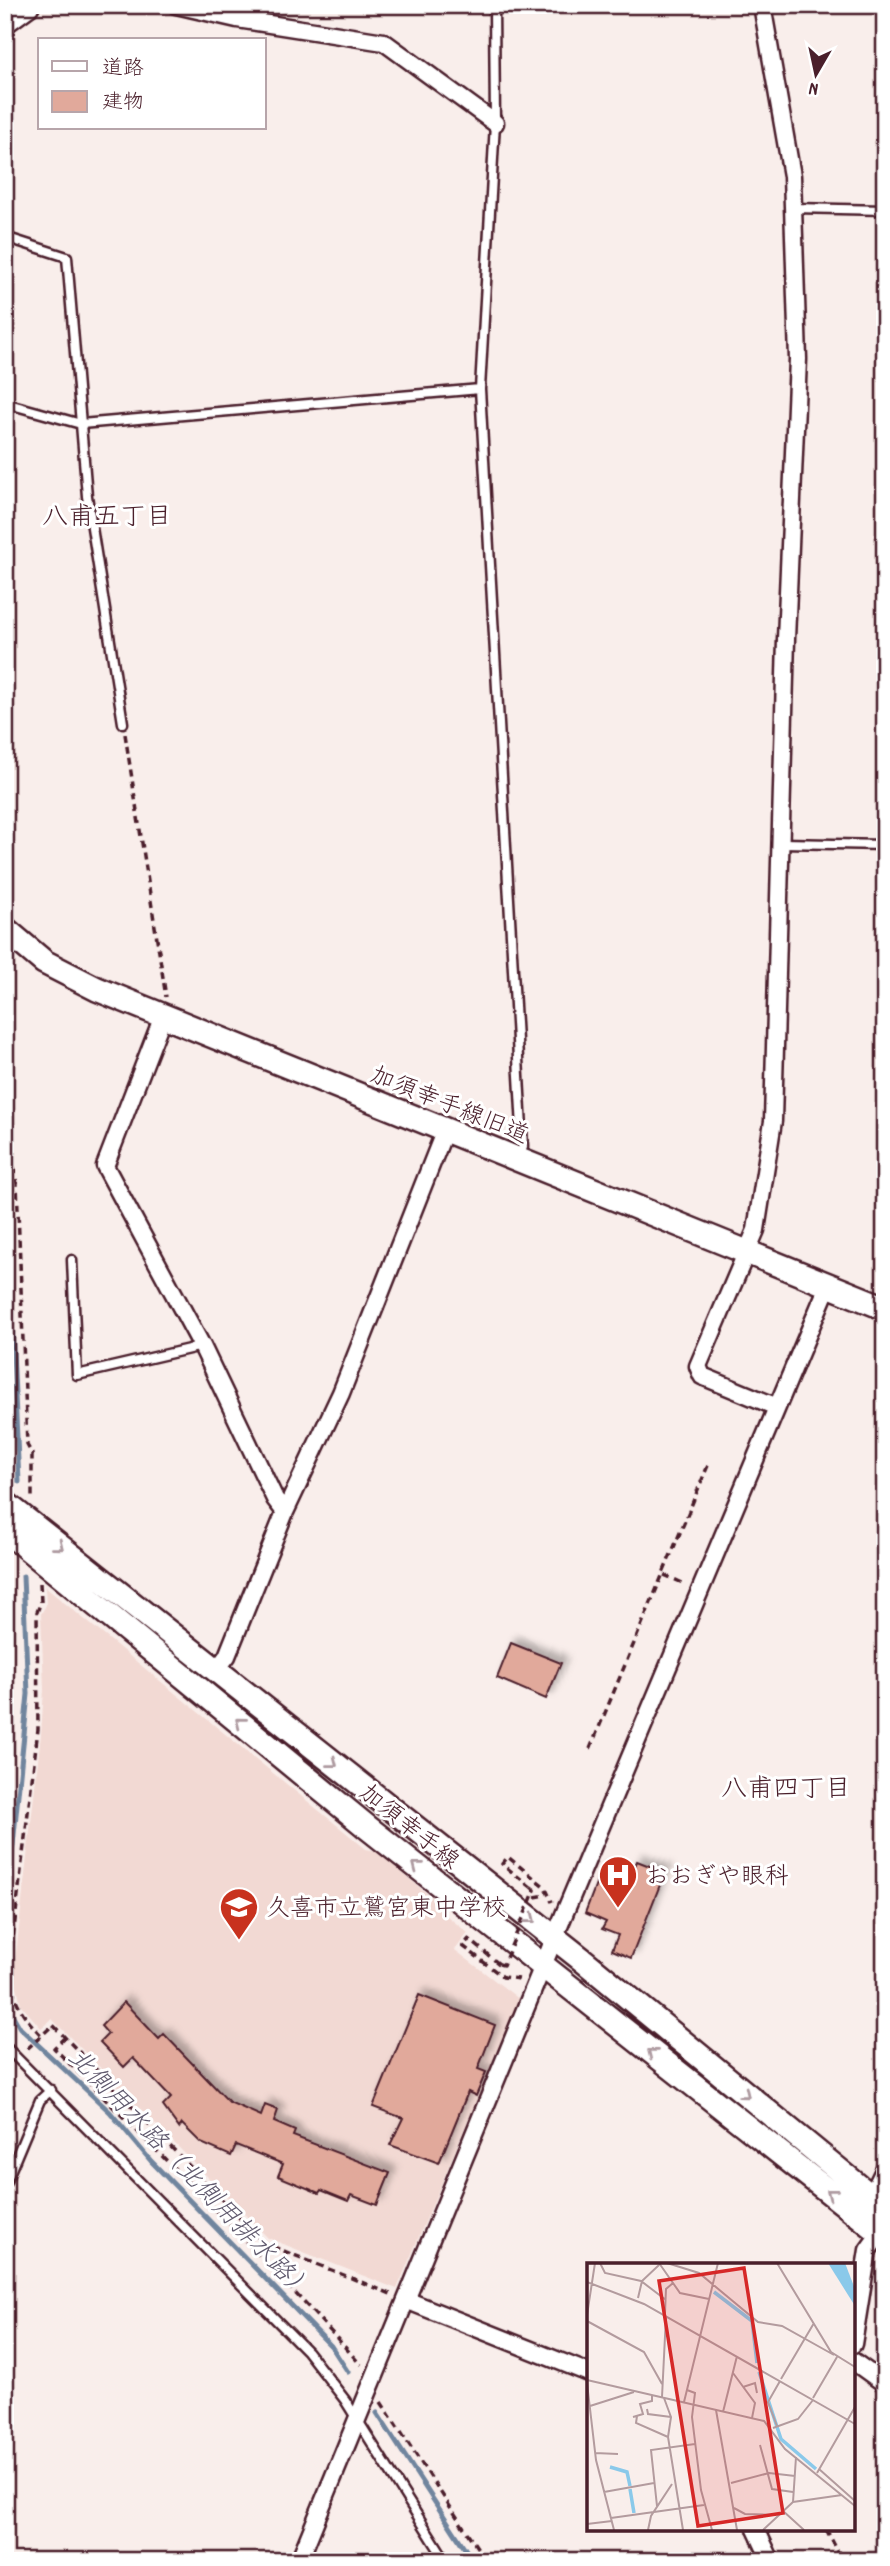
<svg xmlns="http://www.w3.org/2000/svg" width="890" height="2566" viewBox="0 0 890 2566" font-family="Dekko,'Klee One',sans-serif">
	<style>
		.built { fill: #f2d9d3 }
		.lines { fill: none; stroke-linecap: round; stroke-linejoin: round }
		.stream { stroke: #70859e; stroke-width: 5 }
		.building { fill: #e1a99b; stroke: #4a1f2b; stroke-width: 2; filter: url(#shadow) }
		.lane-casing { stroke: #4a1f2b; stroke-width: 13 }
		.street-casing { stroke: #4a1f2b; stroke-width: 21 }
		.secondary-casing { stroke: #4a1f2b; stroke-width: 28 }
		.path { stroke: #4a1f2b; stroke-width: 3.5; stroke-dasharray: 7 5; stroke-linecap: butt }
		.lane { stroke: #fff; stroke-width: 8 }
		.street { stroke: #fff; stroke-width: 16 }
		.secondary { stroke: #fff; stroke-width: 23 }
		.path-bridge { stroke: #4a1f2b; stroke-width: 3.5; stroke-dasharray: 7 5; stroke-linecap: butt }
		.oneway { stroke: #ae9aa0 }
		.labels { text-anchor: middle; stroke-width: 6; stroke-linejoin: round; paint-order: stroke }
		.street-label { font-size: 24px; fill: #4a1f2b; stroke: #fff }
		.poi-label { font-size: 24px; fill: #4a1f2b; stroke: #fff; text-anchor: start }
		.neighbourhood-label { font-size: 26px; fill: #4a1f2b; stroke: #fff }
		.water-label { font-size: 26px; font-style: italic; fill: #605a6e; stroke: #fff }
		.inset-river { fill: none; stroke: #8ac9ea; stroke-width: 3.5 }
		.inset-road { fill: none; stroke: #b39b9e; stroke-width: 2 }
		.view { fill: #d62828; fill-opacity: 0.15; stroke: #d62828; stroke-width: 3.5 }
		.inset-edge { fill: none; stroke: #4a1f2b; stroke-width: 3.5 }
	</style>
	<defs>
		<filter id="shadow"><feDropShadow dx="6" dy="-6" stdDeviation="3.5" flood-color="#0004"/></filter>
	</defs>
	<rect width="100%" height="100%" fill="#f9eeeb"/>
	<filter id="ink" filterUnits="userSpaceOnUse"><feTurbulence type="fractalNoise" baseFrequency=".0143" numOctaves="2"/><feDisplacementMap in="SourceGraphic" scale="14" xChannelSelector="R" yChannelSelector="G"/><feConvolveMatrix kernelMatrix="1 2 1 2 8 2 1 2 1" color-interpolation-filters="sRGB"/></filter>
	<g filter="url(#ink)">
		<path class="built" d="M 45,1587 L 366,1849 L 376,1851 L 443,1907 L 441,1911 L 468,1933 L 455,1950 L 519,1999 L 397,2289 L 268,2238 L 52,2019 L 41,2028 L 21,2005 L 14,1972 L 41,1734 L 44,1689 L 41,1614 L 46,1605 Z"/>
		<g class="lines">
			<path class="stream" d="M 5,1177 L 19,1482
				M 5,1925 L 28,1694 L 23,1576
				M 5,2002 L 20,2028 L 110,2112 L 151,2161 L 331,2346 L 348,2372
				M 377,2413 L 473,2561"/>
		</g>
		<path class="building" d="M 511,1643 L 561,1663 L 546,1699 L 497,1678 Z
			M 637,1861 L 665,1872 L 631,1958 L 612,1950 L 618,1935 L 602,1929 L 606,1922 L 585,1913 L 602,1869 L 629,1880 Z
			M 419,1995 L 495,2025 L 478,2069 L 486,2072 L 476,2096 L 468,2092 L 439,2163 L 390,2145 L 403,2118 L 373,2107 Z
			M 124,2002 L 159,2039 L 164,2034 L 229,2102 L 261,2116 L 265,2105 L 278,2110 L 274,2122 L 295,2131 L 293,2136 L 390,2173 L 377,2205 L 351,2195 L 348,2201 L 321,2190 L 319,2193 L 278,2176 L 283,2164 L 236,2145 L 231,2156 L 201,2143 L 182,2124 L 179,2128 L 163,2106 L 171,2098 L 133,2058 L 124,2067 L 100,2042 L 108,2034 L 101,2026 Z"/>
		<g class="lines">
			<g class="lane-casing">
				<path id="lane" d="M 494,5 L 495,123 L 480,389 L 523,1146 L 520,1159
					M 794,208 L 885,210
					M 5,237 L 67,257 L 87,496 L 123,723
					M 5,403 L 81,424 L 480,389
					M 782,843 L 885,845
					M 72,1260 L 77,1375 L 202,1346
					M 5,2046 L 307,2351 L 345,2400 L 446,2561
					M 5,2184 L 40,2100 L 51,2090"/>
			</g>
			<g class="street-casing">
				<path id="street" d="M 176,5 L 237,19 L 384,42 L 495,123
					M 762,5 L 792,176 L 798,359 L 786,639 L 773,1121 L 756,1230 L 698,1366 L 702,1376 L 777,1407
					M 163,1016 L 105,1166 L 202,1346 L 275,1499 L 285,1512
					M 215,1672 L 227,1656 L 285,1512 L 341,1393 L 445,1130
					M 871,2197 L 885,2168
					M 406,2300 L 589,2373
					M 853,2344 L 868,2250 L 881,2232
					M 853,2361 L 885,2384
					M 756,2529 L 771,2561
					M 299,2561 L 565,1912 L 828,1286"/>
			</g>
			<g class="secondary-casing">
				<path id="secondary" d="M 5,21 L 27,5
					M 5,929 L 44,962 L 97,989 L 885,1308
					M 5,1503 L 584,1961 L 885,2208
					M 5,1530 L 367,1827 L 885,2236"/>
			</g>
			<path class="path" d="M 125,734 L 166,997
				M 5,984 L 11,1004 L 5,1009
				M 5,1120 L 17,1184 L 27,1445 L 32,1454 L 32,1499
				M 664,1575 L 685,1584
				M 40,1583 L 41,1602 L 37,1612 L 38,1729 L 9,1971 C 12,1998 22,2016 41,2035
				M 590,1749 L 709,1463
				M 531,1887 L 502,1864 L 508,1857 L 545,1887 L 552,1902
				M 535,1897 L 547,1895
				M 499,1964 L 469,1939 L 463,1946 L 503,1977 L 519,1979
				M 65,2037 L 54,2048 C 158,2152 263,2255 361,2365
				M 27,2049 L 53,2025 L 264,2243 L 391,2294
				M 381,2402 L 486,2561
				M 826,2529 L 843,2561"/>
			<use href="#lane" class="lane"/>
			<use href="#street" class="street"/>
			<use href="#secondary" class="secondary"/>
			<path class="path-bridge" d="M 499,1964 L 503,1965 L 535,1890 L 531,1887"/>
		</g>
		<defs><path id="oneway-chevron" d="M-2-3.5L2.5 0L-2 3.5" fill="none" stroke-width="1.6" stroke-linecap="round" stroke-linejoin="round" transform="scale(1.75)"/></defs>
		<g class="oneway">
			<use href="#oneway-chevron" transform="translate(59 1546) rotate(39)"/>
			<use href="#oneway-chevron" transform="translate(240 1722) rotate(-141)"/>
			<use href="#oneway-chevron" transform="translate(333 1763) rotate(38)"/>
			<use href="#oneway-chevron" transform="translate(417 1866) rotate(-142)"/>
			<use href="#oneway-chevron" transform="translate(531 1919) rotate(38)"/>
			<use href="#oneway-chevron" transform="translate(652 2053) rotate(-142)"/>
			<use href="#oneway-chevron" transform="translate(745 2094) rotate(39)"/>
			<use href="#oneway-chevron" transform="translate(831 2193) rotate(-142)"/>
		</g>
	</g>
	<defs>
		<g id="hospital-pin" transform="scale(2.0125)"><path d="M0 17L-7.5 6A9.5 9.5 0 1 1 7.5 6Z" fill="#c8321e" stroke="#fff"/><path d="M-5-5h3v3.5h4V-5h3V5h-3V1.5h-4V5h-3Z" fill="#fff"/></g>
		<g id="school-pin" transform="scale(2.0125)"><path d="M0 17L-7.5 6A9.5 9.5 0 1 1 7.5 6Z" fill="#c8321e" stroke="#fff"/><path d="M0-5L7-2L0 1L-7-2ZM-4 1L0 2.5L4 1V4Q0 6-4 4Z" fill="#fff"/></g>
	</defs>
	<g fill-rule="evenodd">
		<use href="#hospital-pin" x="618" y="1875"/>
		<use href="#school-pin" x="239" y="1907"/>
	</g>
	<g class="labels">
		<g class="street-label">
			<text transform="translate(450 1104) rotate(22)" y="8">加須幸手線旧道</text>
			<text transform="translate(410 1826) rotate(39)" y="8">加須幸手線</text>
		</g>
		<g class="poi-label">
			<text x="645" y="1883">おおぎや眼科</text>
			<text x="266" y="1915">久喜市立鷲宮東中学校</text>
		</g>
		<g class="neighbourhood-label">
			<text x="107" y="524">八甫五丁目</text>
			<text x="786" y="1796">八甫四丁目</text>
		</g>
		<g class="water-label">
			<text transform="translate(191 2173) rotate(46)" y="9">北側用水路（北側用排水路）</text>
		</g>
	</g>
	<g transform="translate(587 2263)">
		<rect width="268" height="268" fill="#f9eeeb"/>
		<path d="M 241,0 L 258,0 L 268,26 L 268,43 Z" fill="#8ac9ea"/>
		<path class="inset-river" d="M 127,29 L 165,58 L 170,100M 172,109 L 194,176 L 229,206M 23,204 L 40,209 L 43,223M 43,226 L 47,250"/>
		<path class="inset-road" d="M 13,0 L 18,10 L 54,18 L 79,37M 72,0 L 93,30 L 122,36M 80,0 L 112,10 L 171,59 L 195,63 L 247,92M 190,0 L 244,89 L 268,104M 0,19 L 57,41 L 268,161M 51,35 L 55,18 L 72,2M 78,50 L 79,26 L 86,20M 0,52 L 8,0M 0,58 L 57,89 L 75,121M 146,110 L 168,140 L 165,155M 194,116 L 227,60M 0,117 L 177,158 L 198,186 L 268,243M 0,120 L 9,197 L 27,267M 156,124 L 168,120 L 170,130M 100,127 L 108,130 L 105,154 L 114,227 L 125,267M 75,134 L 79,53M 77,135 L 84,154 L 81,174 L 96,267M 226,135 L 250,94M 97,139 L 131,0M 3,143 L 47,129M 60,146 L 61,151 L 84,154M 129,147 L 150,267M 136,149 L 150,93M 50,153 L 49,160 L 81,174M 46,154 L 56,151 L 53,141 L 65,138 L 65,132M 190,163 L 181,139 L 193,118M 186,165 L 211,156 L 226,137M 173,182 L 185,226 L 206,229M 8,190 L 31,191M 232,206 L 268,238M 230,210 L 268,144M 144,220 L 182,210 L 208,213M 17,229 L 67,220M 206,239 L 209,194M 70,243 L 64,187 L 108,181M 147,245 L 158,251 L 189,252M 195,247 L 217,267M 24,255 L 117,242M 0,261 L 25,258M 61,267 L 64,253 L 85,221M 176,267 L 206,239 L 255,232"/>
		<path class="view" d="M 157,5 L 196,250 L 111,263 L 72,18 Z"/>
		<rect width="268" height="268" class="inset-edge"/>
	</g>
	<rect width="890" height="2566" fill="none" stroke="#fff" stroke-width="28"/>
	<rect x="14" y="14" width="862" height="2538" fill="none" stroke="#4a1f2b" stroke-width="2.5" filter="url(#ink)"/>
	<rect x="38" y="38" width="228" height="91" fill="#ffffff" stroke="#b7a5aa" stroke-width="2"/>
	<rect x="52" y="61" width="35" height="10" fill="#ffffff" stroke="#b7a5aa" stroke-width="2"/>
	<text x="102" y="74" font-size="21" fill="#4a1f2b">道路</text>
	<rect x="52" y="91" width="35" height="21" fill="#e1a99b" stroke="#b7a5aa" stroke-width="2"/>
	<text x="102" y="108" font-size="21" fill="#4a1f2b">建物</text>
	<g transform="translate(816 74) rotate(189)" stroke="#ffffff" stroke-width="5" paint-order="stroke">
	<path d="M0-5L12 26L0 18L-12 26Z" fill="#4a1f2b"/>
	<text y="-10" font-size="19" font-weight="bold" text-anchor="middle" fill="#4a1f2b">N</text>
	</g>
</svg>
